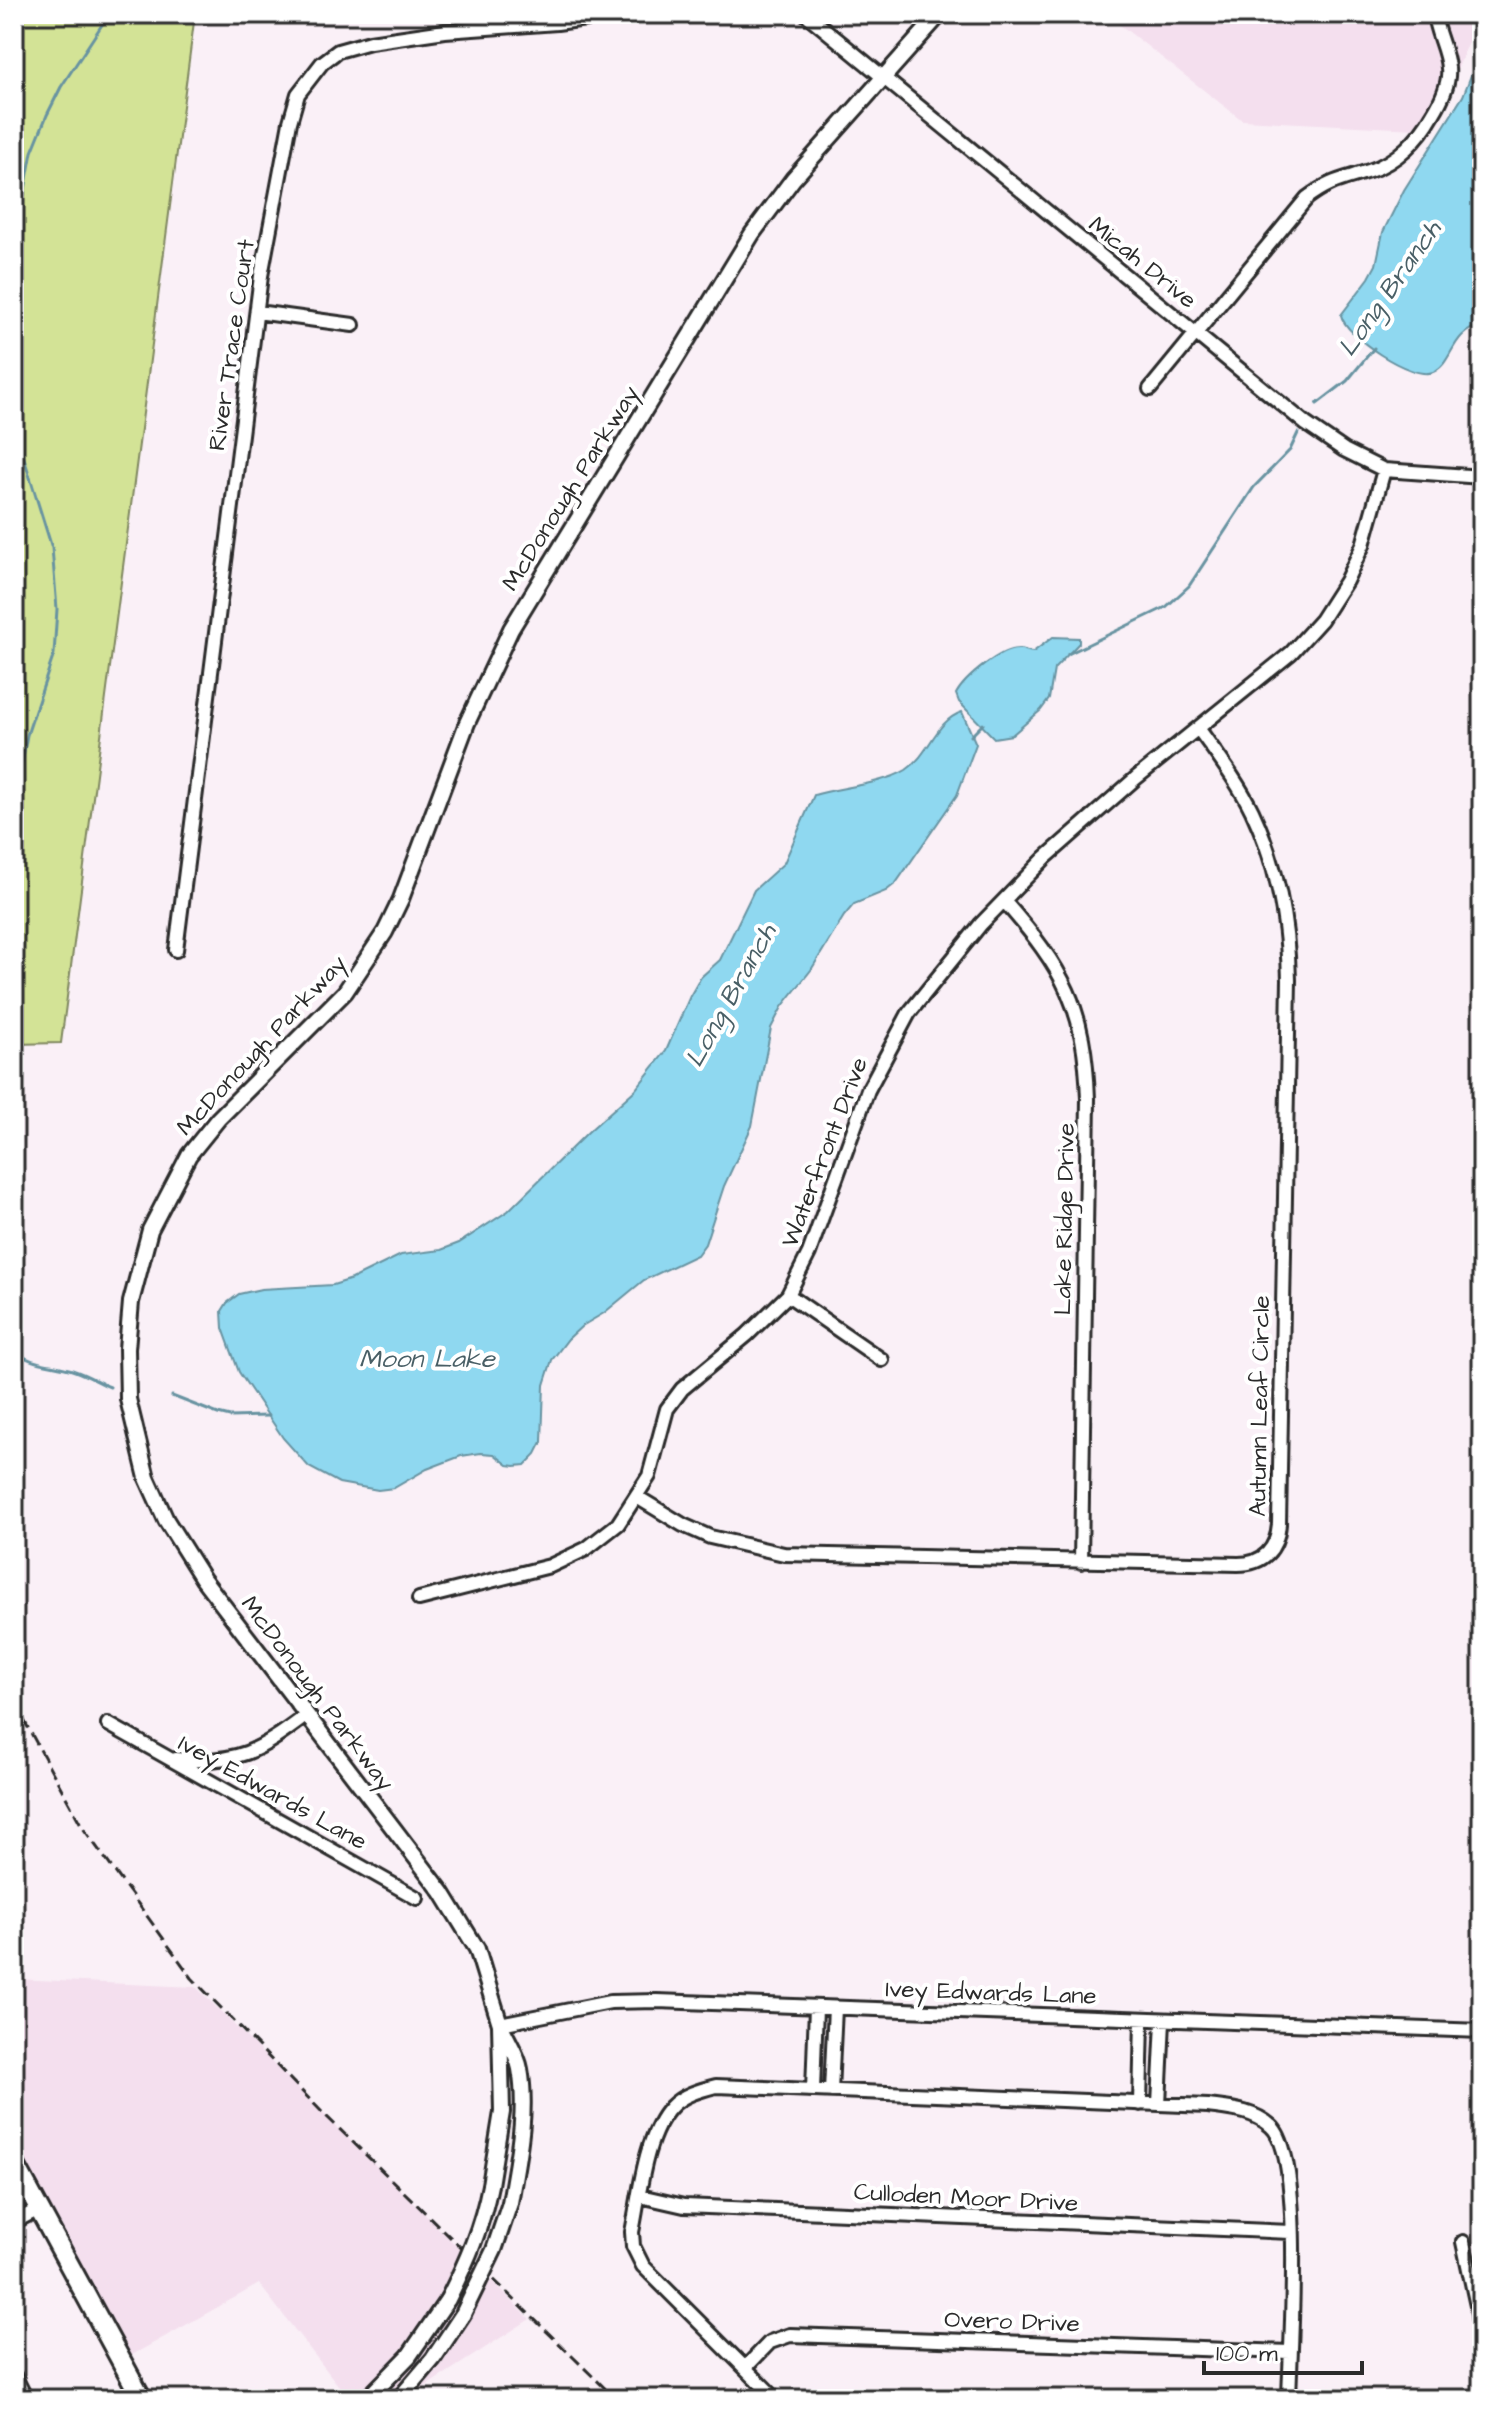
<svg xmlns="http://www.w3.org/2000/svg" width="1496" height="2413" viewBox="0 0 1496 2413" font-family="'Architects Daughter',sans-serif">
	<style>
		.built { fill: #f4dfee }
		.green { fill: #d3e396; stroke: #7f8760; stroke-width: 2 }
		.water { fill: #8fd8f0; stroke: #6793a1; stroke-width: 2 }
		.lines { fill: none; stroke-linecap: round; stroke-linejoin: round }
		.stream { stroke: #6793a1; stroke-width: 3 }
		.minor-casing { stroke: #2b2b2b; stroke-width: 18 }
		.tertiary-casing { stroke: #2b2b2b; stroke-width: 20 }
		.primary-casing { stroke: #2b2b2b; stroke-width: 24 }
		.minor { stroke: #fff; stroke-width: 12 }
		.tertiary { stroke: #fff; stroke-width: 14 }
		.primary { stroke: #fff; stroke-width: 18 }
		.rail { stroke: #2b2b2b; stroke-width: 3; stroke-dasharray: 12 6; stroke-linecap: butt }
		.tertiary-bridge-casing { stroke: #2b2b2b; stroke-width: 20; stroke-linecap: butt }
		.tertiary-bridge { stroke: #fff; stroke-width: 14 }
		.labels { text-anchor: middle; stroke-width: 8; stroke-linejoin: round; paint-order: stroke }
		.street-label { font-size: 24px; fill: #2b2b2b; stroke: #fff }
		.water-label { font-size: 26px; font-style: italic; fill: #495f66; stroke: #fff }
	</style>
	<rect width="100%" height="100%" fill="#faf0f7"/>
	<filter id="ink" filterUnits="userSpaceOnUse"><feTurbulence type="fractalNoise" baseFrequency=".0125" numOctaves="2"/><feDisplacementMap in="SourceGraphic" scale="16" xChannelSelector="R" yChannelSelector="G"/><feConvolveMatrix kernelMatrix="1 2 1 2 8 2 1 2 1" color-interpolation-filters="sRGB"/></filter>
	<g filter="url(#ink)">
		<path class="built" d="M 1106,14 L 1479,14 L 1434,130 L 1242,120 Z
			M 14,1979 L 196,1987 L 530,2319 L 406,2399 L 349,2399 L 259,2284 L 125,2359 L 14,2159 Z"/>
		<path class="green" d="M 14,14 L 195,14 L 61,1043 L 14,1044 Z"/>
		<path class="water" d="M 1482,28 L 1482,325 C 1450,332 1454,363 1433,372 C 1412,381 1345,336 1341,315 L 1369,278 L 1376,265 L 1383,232 L 1404,190 L 1463,96 L 1475,65 Z
			M 1053,637 L 1079,638 L 1079,643 L 1054,669 L 1049,699 L 1041,710 L 1012,735 L 994,738 L 959,702 L 956,694 C 964,679 1001,647 1020,649 C 1024,649 1028,652 1033,652 Z
			M 962,712 L 976,744 L 957,795 L 896,883 L 886,891 L 854,904 L 844,916 L 811,970 L 782,1007 L 771,1028 L 752,1126 L 724,1186 L 705,1244 L 697,1255 L 644,1280 L 604,1313 L 582,1326 L 568,1339 L 552,1360 L 544,1385 L 542,1442 L 536,1454 L 525,1465 L 515,1466 L 508,1465 L 494,1454 L 481,1453 L 461,1456 L 427,1469 L 394,1488 L 378,1490 L 339,1483 L 309,1467 L 283,1438 L 239,1372 L 223,1328 L 222,1311 L 227,1303 L 239,1294 L 261,1289 L 333,1285 L 352,1279 L 401,1255 L 441,1250 L 459,1243 L 508,1211 L 588,1132 L 635,1090 L 666,1051 L 690,996 L 701,977 L 720,960 L 754,890 L 784,863 L 814,795 C 841,787 883,784 906,770 C 930,754 935,721 962,712 Z"/>
		<g class="lines">
			<path class="stream" d="M 14,223 L 24,195 L 32,152 L 47,115 L 61,87 L 109,14
				M 1317,404 L 1347,381 L 1374,348
				M 14,426 L 52,548 L 57,609 L 54,654 L 27,735 L 14,806
				M 1068,654 L 1166,607 L 1189,586 L 1254,487 L 1290,450 L 1298,433
				M 971,736 L 983,724
				M 14,1350 C 32,1366 53,1363 75,1371 C 87,1375 98,1382 110,1387
				M 172,1396 L 218,1414 L 230,1417 L 269,1416"/>
			<g class="minor-casing">
				<path id="minor" d="M 806,14 L 1306,424 L 1344,450 L 1384,470 L 1482,477
					M 257,312 L 353,325
					M 1150,389 L 1307,198 C 1331,180 1342,180 1369,171 C 1397,162 1419,139 1433,114 C 1441,101 1450,84 1448,68 C 1447,51 1436,33 1434,14
					M 1004,901 C 1064,969 1085,1007 1088,1099 L 1081,1562
					M 176,950 L 261,276 L 290,122 L 298,94 L 322,63 L 338,51 L 370,42 L 445,31 L 557,23 L 623,14
					M 788,1295 L 882,1360
					M 637,1497 L 683,1525 L 710,1537 L 784,1554 L 1238,1564 C 1263,1564 1277,1550 1279,1524 L 1289,980 C 1288,923 1277,864 1252,811 C 1238,782 1217,755 1198,728
					M 419,1599 L 550,1566 L 586,1549 L 618,1524 L 649,1476 L 667,1409 L 682,1389 L 747,1335 L 788,1295 L 809,1253 L 868,1090 L 909,1013 L 981,924 L 1045,858 L 1136,778 L 1291,653 L 1321,620 L 1346,581 L 1363,545 L 1384,470
					M 108,1724 L 417,1898
					M 176,1759 C 238,1765 259,1751 307,1715
					M 500,2024 L 610,2002 L 657,2001 L 1482,2031
					M 813,2090 L 816,2007
					M 831,2091 L 835,2008
					M 1140,2104 L 1142,2020
					M 1159,2104 L 1163,2021
					M 640,2196 L 684,2206 L 1291,2232
					M 14,2222 L 39,2209
					M 1463,2242 L 1477,2306 L 1482,2347
					M 745,2368 L 770,2342 L 790,2335 L 1290,2352
					M 14,2375 L 23,2393
					M 776,2399 L 643,2266 L 633,2246 L 632,2232 C 640,2194 644,2136 671,2107 C 682,2095 700,2090 716,2086 L 1208,2106 C 1230,2109 1253,2110 1271,2126 C 1305,2156 1290,2349 1289,2399"/>
			</g>
			<g class="tertiary-casing">
				<path id="tertiary" d="M 502,2028 C 508,2041 518,2056 520,2069 C 528,2114 517,2160 510,2203
					M 490,2185 L 502,2112 L 500,2024 L 477,1949 L 442,1892 L 203,1579 L 166,1520 L 147,1478 L 128,1399 L 127,1349 L 131,1302 L 150,1230 L 189,1155 L 218,1119 L 345,992 L 385,932 L 401,899 L 467,723 L 511,629 L 752,234 L 793,179 L 940,14
					M 367,2399 L 409,2356 L 448,2299
					M 399,2399 L 433,2359 L 463,2314"/>
			</g>
			<g class="primary-casing">
				<path id="primary" d="M 14,2163 L 142,2399"/>
			</g>
			<use href="#minor" class="minor"/>
			<use href="#tertiary" class="tertiary"/>
			<use href="#primary" class="primary"/>
			<path class="rail" d="M 14,1702 L 83,1828 L 192,1978 L 321,2111 L 616,2399"/>
			<g class="tertiary-bridge-casing">
				<path id="tertiary-bridge" d="M 448,2299 C 467,2261 482,2227 490,2185
					M 463,2314 L 494,2250 L 510,2203"/>
			</g>
			<use href="#tertiary-bridge" class="tertiary-bridge"/>
		</g>
	</g>
	<g class="labels">
		<g class="street-label">
			<text transform="translate(1143 262) rotate(39)" y="8">Micah Drive</text>
			<text transform="translate(231 345) rotate(-82)" y="8">River Trace Court</text>
			<text transform="translate(570 488) rotate(-58)" y="8">McDonough Parkway</text>
			<text transform="translate(261 1045) rotate(-47)" y="8">McDonough Parkway</text>
			<text transform="translate(824 1152) rotate(-69)" y="8">Waterfront Drive</text>
			<text transform="translate(1064 1219) rotate(-89)" y="8">Lake Ridge Drive</text>
			<text transform="translate(1259 1406) rotate(-89)" y="8">Autumn Leaf Circle</text>
			<text transform="translate(318 1693) rotate(53)" y="8">McDonough Parkway</text>
			<text transform="translate(273 1792) rotate(29)" y="8">Ivey Edwards Lane</text>
			<text transform="translate(991 1992) rotate(2)" y="8">Ivey Edwards Lane</text>
			<text transform="translate(966 2197) rotate(3)" y="8">Culloden Moor Drive</text>
			<text transform="translate(1012 2321) rotate(2)" y="8">Overo Drive</text>
		</g>
		<g class="water-label">
			<text transform="translate(1389 288) rotate(-55)" y="9">Long Branch</text>
			<text transform="translate(730 995) rotate(-61)" y="9">Long Branch</text>
			<text x="427" y="1367">Moon Lake</text>
		</g>
	</g>
	<rect width="1496" height="2413" fill="none" stroke="#fff" stroke-width="48"/>
	<rect x="24" y="24" width="1448" height="2365" fill="none" stroke="#2b2b2b" stroke-width="3" filter="url(#ink)"/>
	<path d="M1204 2361v12h158v-12" fill="none" stroke="#2b2b2b" stroke-width="4"/>
	<text x="1216" y="2361" font-size="24" fill="#2b2b2b" stroke="#ffffff" stroke-width="6" paint-order="stroke">100 m</text>
</svg>
